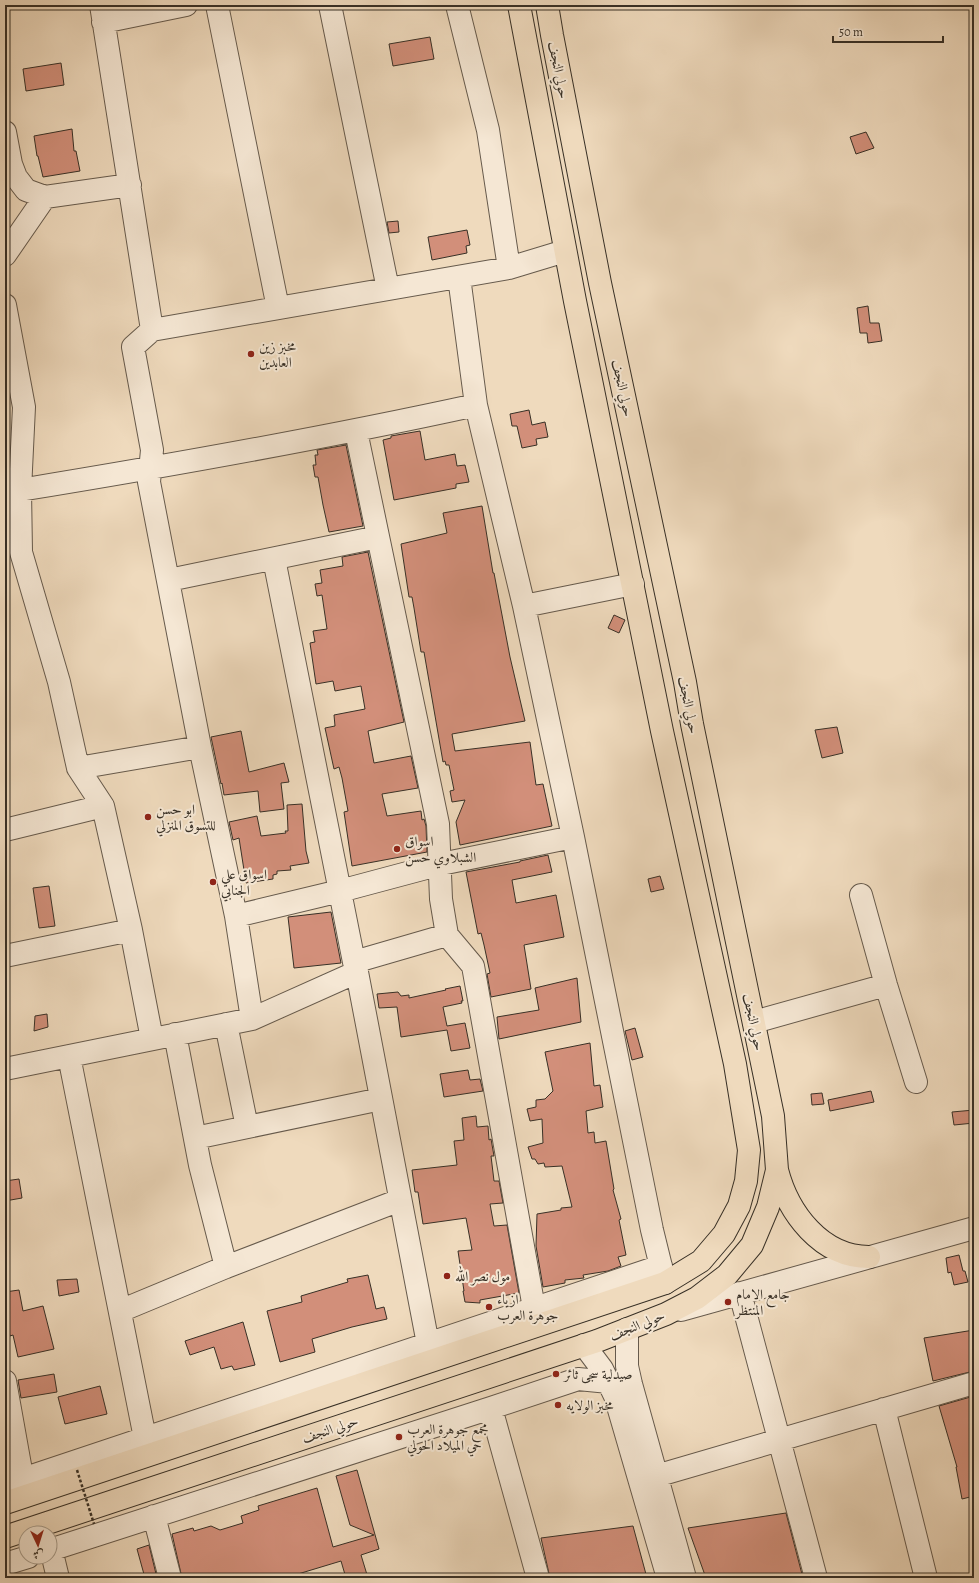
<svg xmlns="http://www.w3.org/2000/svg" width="979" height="1583" viewBox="0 0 979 1583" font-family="Alegreya,Amiri,serif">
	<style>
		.building { fill: #d28f7a; stroke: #383026 }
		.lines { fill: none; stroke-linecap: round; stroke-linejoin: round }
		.minor-casing { stroke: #665a4c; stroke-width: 24 }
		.major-casing { stroke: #383026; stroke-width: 24 }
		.minor { stroke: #f5e7d4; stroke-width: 22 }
		.major { stroke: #efdabd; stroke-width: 22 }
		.path-bridge { stroke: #383026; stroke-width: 2.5; stroke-dasharray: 3 2; stroke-linecap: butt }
		.poi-dot { fill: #8f2418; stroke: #f5e7d4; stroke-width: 1.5 }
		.labels { text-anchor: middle; stroke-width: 4; stroke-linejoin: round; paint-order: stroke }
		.street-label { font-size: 14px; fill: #383026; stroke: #f5e7d4 }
		.poi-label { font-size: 14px; fill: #383026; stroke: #f5e7d4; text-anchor: start }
	</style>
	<rect width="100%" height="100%" fill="#efdabd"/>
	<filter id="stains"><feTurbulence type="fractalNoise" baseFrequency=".005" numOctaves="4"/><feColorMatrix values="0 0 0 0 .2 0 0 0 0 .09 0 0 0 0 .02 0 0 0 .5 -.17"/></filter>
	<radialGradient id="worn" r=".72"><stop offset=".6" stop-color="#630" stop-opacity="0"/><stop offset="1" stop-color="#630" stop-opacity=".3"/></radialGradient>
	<path class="building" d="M 430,37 L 434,59 L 393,66 L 389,44 Z
		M 61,63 L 64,85 L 26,91 L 23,69 Z
		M 72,129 L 74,151 L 76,151 L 80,171 L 43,177 L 38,156 L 37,156 L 34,136 Z
		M 866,132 L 874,148 L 856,154 L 850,137 Z
		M 398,221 L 399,232 L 389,233 L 387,222 Z
		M 467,230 L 470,245 L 466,246 L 467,253 L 432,260 L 428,237 Z
		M 868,306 L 870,323 L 879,323 L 882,341 L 868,343 L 867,333 L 860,333 L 857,308 Z
		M 529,410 L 532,425 L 545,422 L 548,437 L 536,439 L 537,445 L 522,448 L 517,426 L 512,426 L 510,414 Z
		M 420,431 L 425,460 L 455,454 L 457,466 L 465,465 L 469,482 L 456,484 L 456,488 L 394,500 L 383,440 L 391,438 L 391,436 Z
		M 346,445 L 363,526 L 329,532 L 323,505 L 318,477 L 315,477 L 313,465 L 316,465 L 315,455 L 318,455 L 317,450 Z
		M 482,506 L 493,573 L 494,573 L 510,657 L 525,721 L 452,734 L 455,751 L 530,742 L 536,785 L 543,784 L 552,826 L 460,845 L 456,822 L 465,800 L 452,802 L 450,791 L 454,790 L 449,765 L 446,765 L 445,761 L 443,762 L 424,652 L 421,652 L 414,608 L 412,597 L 409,597 L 401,544 L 447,533 L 443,513 Z
		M 368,552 L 404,722 L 368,731 L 374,763 L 411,756 L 418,788 L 382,794 L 387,816 L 421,811 L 422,820 L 424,819 L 426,826 L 427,852 L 352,866 L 344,812 L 348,811 L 342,778 L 339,767 L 334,769 L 325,728 L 335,726 L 334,715 L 365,709 L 361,686 L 335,691 L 333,681 L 316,684 L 310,643 L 315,642 L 313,631 L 327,629 L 322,595 L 317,596 L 315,584 L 322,583 L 320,570 L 343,566 L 342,557 Z
		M 614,615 L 625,620 L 619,633 L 608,628 Z
		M 837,727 L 843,753 L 822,758 L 815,730 Z
		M 241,731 L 249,772 L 284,763 L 289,782 L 281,783 L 284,809 L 260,812 L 258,791 L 224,795 L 222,783 L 221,784 L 211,737 Z
		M 302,804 L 306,851 L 309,863 L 290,866 L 291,870 L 277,871 L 277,874 L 273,875 L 273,879 L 246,883 L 239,838 L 233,840 L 229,822 L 257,816 L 261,836 L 286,833 L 285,831 L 288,831 L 287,805 Z
		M 548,855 L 552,872 L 512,880 L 516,903 L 556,895 L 564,937 L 524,945 L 531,989 L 491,997 L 487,974 L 490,973 L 484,945 L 481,933 L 478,934 L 466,872 L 520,862 L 520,861 Z
		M 660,876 L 664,889 L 651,892 L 648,879 Z
		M 49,886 L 55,926 L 39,928 L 33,888 Z
		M 331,912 L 341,963 L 294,968 L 288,917 Z
		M 577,978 L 581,1022 L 499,1039 L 497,1017 L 539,1010 L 535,988 Z
		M 460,986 L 463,1001 L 461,1001 L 462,1003 L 443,1007 L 447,1026 L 465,1023 L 470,1048 L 451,1051 L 447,1030 L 401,1037 L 397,1007 L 379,1008 L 377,994 L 398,992 L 401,996 L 409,995 L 409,998 L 446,990 L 445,989 Z
		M 47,1014 L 48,1027 L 34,1031 L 35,1016 Z
		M 635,1028 L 643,1057 L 632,1060 L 625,1031 Z
		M 590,1043 L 594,1086 L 600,1085 L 603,1107 L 586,1111 L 588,1133 L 594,1132 L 595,1143 L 606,1141 L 614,1189 L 613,1190 L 621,1219 L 619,1220 L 626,1255 L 618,1257 L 621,1266 L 608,1271 L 583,1275 L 584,1278 L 565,1280 L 565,1283 L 543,1287 L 536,1246 L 537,1214 L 561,1210 L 561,1208 L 572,1207 L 562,1166 L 545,1167 L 544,1163 L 538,1164 L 535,1159 L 532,1159 L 528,1147 L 543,1143 L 542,1119 L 530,1121 L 527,1109 L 536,1107 L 536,1100 L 545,1099 L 553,1091 L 545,1052 Z
		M 468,1070 L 470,1080 L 480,1079 L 483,1091 L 444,1097 L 440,1074 Z
		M 871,1091 L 874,1102 L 830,1111 L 828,1100 Z
		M 822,1093 L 824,1104 L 812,1105 L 811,1094 Z
		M 974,1110 L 974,1123 L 954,1125 L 952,1112 Z
		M 476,1116 L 477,1127 L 488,1126 L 489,1140 L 491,1139 L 494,1156 L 491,1156 L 494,1181 L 499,1181 L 503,1203 L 490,1204 L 494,1226 L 507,1225 L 519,1293 L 480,1300 L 480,1303 L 465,1302 L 463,1291 L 464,1291 L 458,1251 L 472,1250 L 466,1218 L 423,1224 L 418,1192 L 415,1192 L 412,1170 L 457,1165 L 454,1141 L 464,1140 L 462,1118 Z
		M 19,1179 L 22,1198 L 5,1201 L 5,1181 Z
		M 959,1255 L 963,1271 L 965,1271 L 968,1282 L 954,1285 L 951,1272 L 948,1273 L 946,1258 Z
		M 368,1275 L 376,1309 L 384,1307 L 387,1319 L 352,1327 L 312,1339 L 315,1352 L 280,1362 L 267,1311 L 302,1302 L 301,1296 L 348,1282 L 347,1279 Z
		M 77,1279 L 79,1292 L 59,1296 L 57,1280 Z
		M 19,1290 L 23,1311 L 43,1306 L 54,1349 L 18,1357 L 13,1335 L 10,1336 L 5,1315 L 5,1292 Z
		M 243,1322 L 255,1365 L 234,1370 L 232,1366 L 221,1369 L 214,1347 L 190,1355 L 185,1341 Z
		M 974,1330 L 974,1371 L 933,1381 L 924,1338 Z
		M 54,1374 L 57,1392 L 21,1398 L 18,1380 Z
		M 100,1386 L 107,1414 L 65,1424 L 58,1397 Z
		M 974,1396 L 974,1496 L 962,1499 L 956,1467 L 957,1467 L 939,1406 Z
		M 357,1470 L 379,1549 L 361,1555 L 368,1578 L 346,1578 L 341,1561 L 298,1574 L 299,1578 L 182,1578 L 172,1534 L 193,1528 L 194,1531 L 211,1526 L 220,1530 L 243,1523 L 241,1516 L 259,1510 L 258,1506 L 317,1488 L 333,1547 L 374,1535 L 350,1525 L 336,1476 Z
		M 786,1513 L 803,1578 L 706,1578 L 688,1528 Z
		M 633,1526 L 647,1578 L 550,1578 L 541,1538 Z
		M 149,1545 L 157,1578 L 145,1578 L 137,1549 Z"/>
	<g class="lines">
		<g class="minor-casing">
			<path id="minor" d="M 101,5 L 152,330 L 133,347 L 152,450 L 149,482 L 200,747 L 236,916 L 252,1019
				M 217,5 L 278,308
				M 330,5 L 388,289
				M 457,5 L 488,130 L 509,268
				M 103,22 L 186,5
				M 5,132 L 11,164 L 16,177 L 26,190 L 45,197 L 130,185
				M 5,255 L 45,197
				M 459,277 L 476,405 L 524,606 L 573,837 L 652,1230 L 665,1283
				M 5,305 L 24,407 L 20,490 L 21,552 L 59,682 L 78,768 L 200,747
				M 152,330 L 509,268 L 565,251
				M 356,431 L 438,824 L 441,899 L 447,935 L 473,966 L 534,1308
				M 5,479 L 20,490 C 173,465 325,438 476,405
				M 274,559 L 354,962 L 357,972 L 428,1344
				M 169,580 L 378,537
				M 524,606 L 633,584
				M 78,768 L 103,806 L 131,930 L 152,1039
				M 5,830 L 103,806
				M 861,895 L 886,985 L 916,1082
				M 236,916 L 340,891 L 441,864 L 573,837
				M 5,956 L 131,930
				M 354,962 L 447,935
				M 754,1022 L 886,985
				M 226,1024 L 247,1127
				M 175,1034 L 200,1165 L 226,1267
				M 69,1056 L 145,1438
				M 5,1069 L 252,1019 L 357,972
				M 195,1138 L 381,1099
				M 740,1293 L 816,1578
				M 681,1310 L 974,1228
				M 120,1311 L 226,1267 L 400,1200
				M 627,1329 L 627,1366 L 631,1384 L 685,1578
				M 584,1345 L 602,1369 L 615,1396 L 668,1578
				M 5,1381 L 25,1493
				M 491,1408 L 538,1578
				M 884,1409 L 926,1578
				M 656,1476 L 974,1383
				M 5,1485 L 661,1266
				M 154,1516 L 170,1578
				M 51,1549 L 58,1578
				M 50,1550 L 491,1408 L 578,1379 L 609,1382
				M 5,1564 L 28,1557"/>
		</g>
		<g class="major-casing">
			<path id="major" d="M 777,1170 C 788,1213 821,1257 869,1257
				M 5,1503 L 665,1283 L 701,1261 L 724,1234 L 739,1206 L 746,1181 L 749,1150 L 735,1064 L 662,731 L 575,301 L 519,5
				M 5,1537 L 597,1341 L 666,1314 L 697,1298 L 727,1275 L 752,1245 L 768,1207 L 777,1170 L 773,1116 L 692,724 L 685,682 L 600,283 L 552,35 L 547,5"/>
		</g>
		<use href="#minor" class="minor"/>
		<use href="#major" class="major"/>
		<path class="path-bridge" d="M 77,1470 L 94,1524"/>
	</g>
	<g class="poi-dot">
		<circle cx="251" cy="354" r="4"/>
		<circle cx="148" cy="817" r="4"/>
		<circle cx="397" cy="849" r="4"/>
		<circle cx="213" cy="882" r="4"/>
		<circle cx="447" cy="1276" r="4"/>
		<circle cx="728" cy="1302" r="4"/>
		<circle cx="489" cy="1307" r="4"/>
		<circle cx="556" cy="1374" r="4"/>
		<circle cx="558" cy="1405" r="4"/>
		<circle cx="399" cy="1437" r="4"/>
	</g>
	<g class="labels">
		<g class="street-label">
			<text transform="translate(559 70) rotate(79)" y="5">حولي النجف</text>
			<text transform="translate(623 388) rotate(78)" y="5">حولي النجف</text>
			<text transform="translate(689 705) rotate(79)" y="5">حولي النجف</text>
			<text transform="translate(754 1022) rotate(78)" y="5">حولي النجف</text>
			<text transform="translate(637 1325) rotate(-22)" y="5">حولي النجف</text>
			<text transform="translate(330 1429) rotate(-18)" y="5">حولي النجف</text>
		</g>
		<g class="poi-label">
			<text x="259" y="351">مخبز زين<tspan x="259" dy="16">العابدين</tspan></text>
			<text x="156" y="814">ابو حسن<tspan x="156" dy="16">للتسوق المنزلي</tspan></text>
			<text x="405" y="846">اسواق<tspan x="405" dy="16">الشبلاوي حسن</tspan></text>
			<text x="221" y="879">اسواق علي<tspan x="221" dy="16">الجنابي</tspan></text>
			<text x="455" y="1281">مول نصر الله</text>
			<text x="736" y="1299">جامع الامام<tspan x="736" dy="16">المنتظر</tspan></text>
			<text x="497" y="1304">ازياء<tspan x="497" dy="16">جوهرة العرب</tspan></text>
			<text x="564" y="1379">صيدلية سجى ثائر</text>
			<text x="566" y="1410">مخبز الولايه</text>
			<text x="407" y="1434">مجمع جوهرة العرب<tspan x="407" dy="16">حي الميلاد الحولي</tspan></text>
		</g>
	</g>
	<rect width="979" height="1583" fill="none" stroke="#efdabd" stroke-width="20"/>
	<rect x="6" y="6" width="967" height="1571" fill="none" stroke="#383026" stroke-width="2"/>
	<rect x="10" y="10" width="959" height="1563" fill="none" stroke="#383026"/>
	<g transform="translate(38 1545) rotate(176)"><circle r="19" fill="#f5e7d4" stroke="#a99e8e"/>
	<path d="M0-3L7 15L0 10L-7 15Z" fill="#8f2418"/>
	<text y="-6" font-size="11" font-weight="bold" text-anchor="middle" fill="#383026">ش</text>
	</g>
	<path d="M833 36v6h110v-6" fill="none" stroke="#383026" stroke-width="2"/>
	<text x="839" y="36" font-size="12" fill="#383026" stroke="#f5e7d4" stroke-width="3" paint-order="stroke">50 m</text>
	<rect width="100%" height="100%" filter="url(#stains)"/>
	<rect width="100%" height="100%" fill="url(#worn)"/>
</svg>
